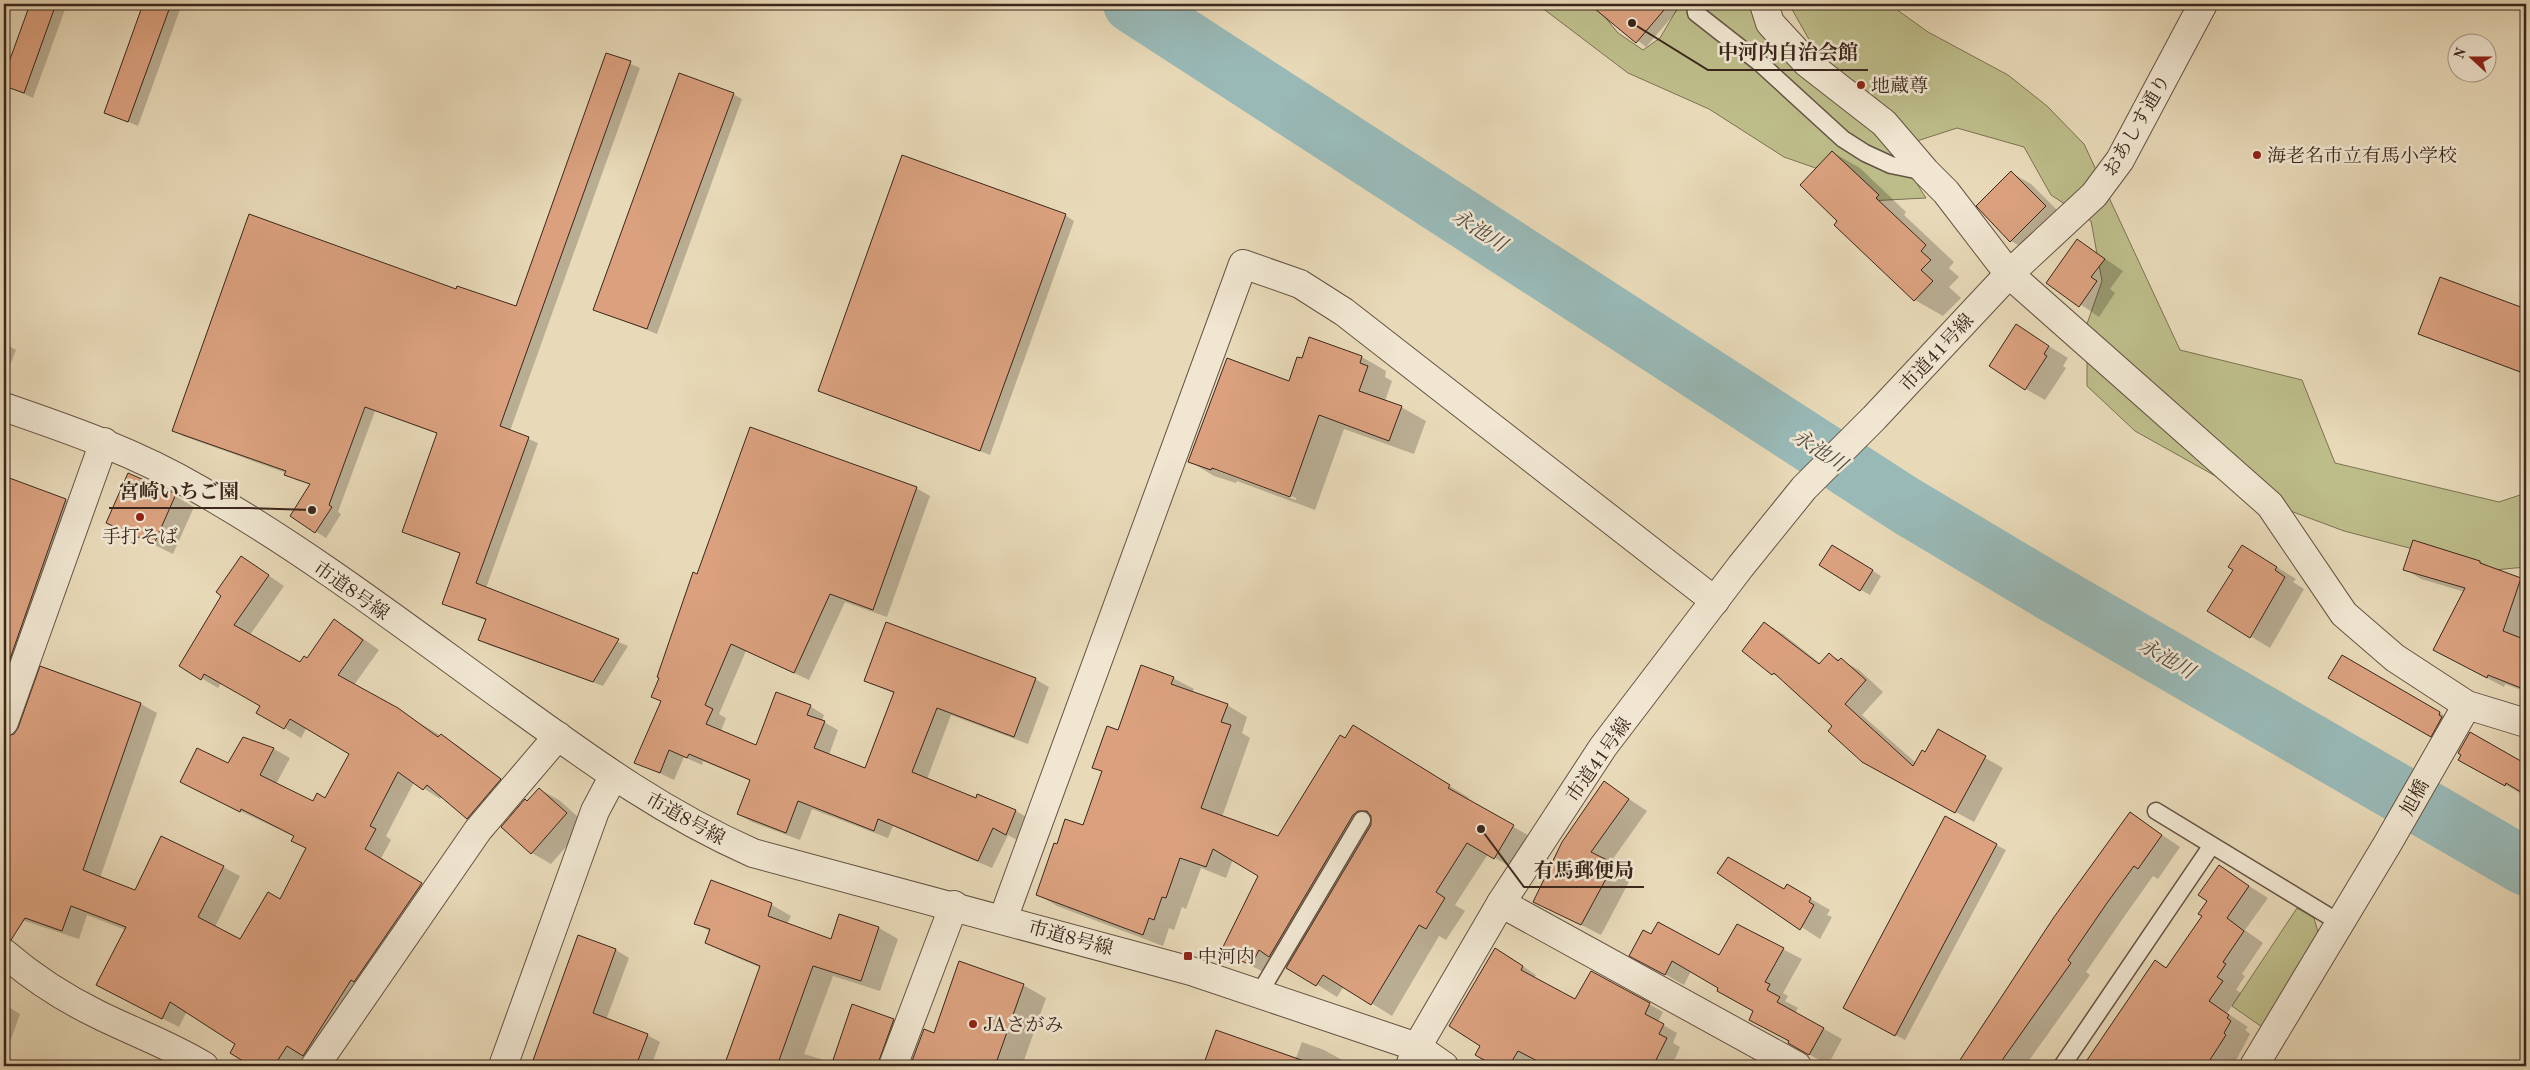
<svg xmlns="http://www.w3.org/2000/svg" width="2530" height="1070" viewBox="0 0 2530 1070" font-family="'Old Standard TT','Noto Serif JP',serif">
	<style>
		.green { fill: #bdbd8a; stroke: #7c7253 }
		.shadow { fill: #0003; fill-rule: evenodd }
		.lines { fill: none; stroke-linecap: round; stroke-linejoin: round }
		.river { stroke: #99b9b7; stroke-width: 58 }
		.building { fill: #dba17f; stroke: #3b261c }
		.service-casing { stroke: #665343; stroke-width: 19 }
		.minor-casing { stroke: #665343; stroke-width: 30 }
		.tertiary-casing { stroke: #665343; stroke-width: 30 }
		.service { stroke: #f0e6d1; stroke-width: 16 }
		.minor { stroke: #f0e6d1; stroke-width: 28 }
		.tertiary { stroke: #f0e6d1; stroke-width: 28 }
		.poi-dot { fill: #8f2418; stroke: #f0e6d1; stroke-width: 2 }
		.labels { text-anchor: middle; stroke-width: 5; stroke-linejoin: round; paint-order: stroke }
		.poi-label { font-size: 19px; fill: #3b261c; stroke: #f0e6d1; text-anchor: start }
		.street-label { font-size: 19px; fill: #3b261c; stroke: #f0e6d1 }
		.water-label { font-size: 20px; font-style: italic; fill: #524b43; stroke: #f0e6d1 }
		.leader { fill: none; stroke: #3b261c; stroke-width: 2 }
		.callout-dot { fill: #3b261c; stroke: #f0e6d1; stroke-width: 2 }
		.callout-label { font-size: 20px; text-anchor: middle; font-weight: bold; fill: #3b261c; stroke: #f0e6d1; stroke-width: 5; stroke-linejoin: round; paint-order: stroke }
	</style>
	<rect width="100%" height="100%" fill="#e8d9b8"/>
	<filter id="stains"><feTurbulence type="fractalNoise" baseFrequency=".004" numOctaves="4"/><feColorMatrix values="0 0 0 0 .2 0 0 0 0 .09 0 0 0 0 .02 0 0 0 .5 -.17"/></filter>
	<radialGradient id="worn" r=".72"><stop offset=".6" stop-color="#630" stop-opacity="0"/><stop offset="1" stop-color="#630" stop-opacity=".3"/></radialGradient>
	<path class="green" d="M 1537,4 L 1608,4 L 1600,11 L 1618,33 L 1643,50 L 1660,38 L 1680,4 L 1761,4 L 1858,104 L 1905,165 L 1926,198 L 1868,201 L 1827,172 L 1784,157 L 1709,109 L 1628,73 Z
		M 1789,4 L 1889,4 L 1928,32 L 2008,75 L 2047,106 L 2084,144 L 2180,350 L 2302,380 L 2335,463 L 2499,502 L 2526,493 L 2526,567 L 2494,570 L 2344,531 L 2253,497 L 2135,431 L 2087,386 L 2087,324 L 2102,281 L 2091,221 L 2051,195 L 2024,147 L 1957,128 L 1917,141 L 1878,100 L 1820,59 Z
		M 2297,908 L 2314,918 L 2318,932 L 2262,1027 L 2232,1006 Z"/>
	<path class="shadow" d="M 31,4 L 67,4 L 33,98 L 4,85 Z
		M 144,4 L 182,4 L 138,126 L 105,112 Z
		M 1591,4 L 1671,4 L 1678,10 L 1646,47 Z
		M 607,54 L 640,68 L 510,431 L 538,443 L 486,588 L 628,646 L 603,686 L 489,645 L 480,639 L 487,621 L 443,604 L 461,554 L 403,531 L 438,434 L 375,411 L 338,512 L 341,514 L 326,538 L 292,516 L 311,485 L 296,480 L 286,473 L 183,436 L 174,430 L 456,291 L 517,308 Z
		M 733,94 L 742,99 L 657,334 L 595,309 Z
		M 1832,152 L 1860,168 L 1906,212 L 1904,215 L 1954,262 L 1949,268 L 1959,277 L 1949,287 L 1961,298 L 1943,316 L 1915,300 L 1839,221 Z
		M 2012,173 L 2031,184 L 2065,218 L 2030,252 L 2011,241 Z
		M 1065,215 L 1074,221 L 990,455 L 820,390 Z
		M 2078,240 L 2123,271 L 2110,289 L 2115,293 L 2099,317 L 2048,282 Z
		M 2440,278 L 2526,310 L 2526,375 L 2420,334 Z
		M 2016,326 L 2068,358 L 2063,366 L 2066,368 L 2045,400 L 2026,389 Z
		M 4,343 L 16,350 L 4,380 Z
		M 1362,357 L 1386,371 L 1385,377 L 1392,381 L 1385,401 L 1401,407 L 1426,421 L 1414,454 L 1344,429 L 1315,510 L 1237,481 L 1236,483 L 1214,476 L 1189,461 L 1289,383 L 1303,360 ZM 1215,468 L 1296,498 L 1296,500 L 1215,470 Z
		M 4,478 L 66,500 L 76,506 L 4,706 Z
		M 916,488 L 930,496 L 887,617 L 845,602 L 809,680 L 746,651 L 719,714 L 726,718 L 721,731 L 756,746 L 810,706 L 824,715 L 822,721 L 838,730 L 829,755 L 866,769 L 895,694 L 866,681 L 1035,679 L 1049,687 L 1028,744 L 951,715 L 927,779 L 977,800 L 1016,811 L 1030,819 L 1020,842 L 1008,835 L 992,868 L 893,826 L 888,838 L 812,809 L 800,840 L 752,822 L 738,814 L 751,781 L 703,761 L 702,765 L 684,757 L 674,780 L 636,762 L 662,701 L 698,575 Z
		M 175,496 L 194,507 L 173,554 L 108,522 Z
		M 1832,546 L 1881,576 L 1870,595 L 1861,590 Z
		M 242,557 L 284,586 L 250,635 L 301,664 L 307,659 L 335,621 L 351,630 L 379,650 L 354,685 L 457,745 L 516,790 L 484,828 L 468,818 L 442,796 L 440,799 L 414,782 L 386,836 L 391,840 L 380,860 L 438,894 L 320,1065 L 304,1055 L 297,1066 L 253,1066 L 231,1052 L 237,1044 L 187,1011 L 179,1027 L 115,994 L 126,930 L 87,915 L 79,939 L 22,920 L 9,876 L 4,874 L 4,776 L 41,668 L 141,704 L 157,713 L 100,878 L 136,891 L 223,867 L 240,876 L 215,927 L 240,941 L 281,900 L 307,849 L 293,840 L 295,837 L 198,791 L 228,764 L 243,738 L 274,749 L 290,758 L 276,784 L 313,803 L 326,799 L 351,753 L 307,727 L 301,738 L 258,712 L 262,706 L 221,683 L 218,688 L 181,666 L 223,595 Z
		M 2262,558 L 2296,579 L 2293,582 L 2304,589 L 2270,648 L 2250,636 Z
		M 2480,562 L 2526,583 L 2526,621 L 2520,639 L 2526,642 L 2526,692 L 2505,684 L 2504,687 L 2451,659 L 2465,592 L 2421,579 L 2405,569 Z
		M 1765,623 L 1783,634 L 1821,664 L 1829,655 L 1841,660 L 1859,670 L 1883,692 L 1862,715 L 1916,763 L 1926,753 L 1938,731 L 2003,768 L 1974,822 L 1882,772 L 1783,680 L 1773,674 Z
		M 2342,656 L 2449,718 L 2440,742 L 2330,678 Z
		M 1173,678 L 1194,689 L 1192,692 L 1227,705 L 1247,717 L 1242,733 L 1250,738 L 1222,817 L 1279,837 L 1346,739 L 1373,738 L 1469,798 L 1467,800 L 1533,838 L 1515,869 L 1488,854 L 1455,905 L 1465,911 L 1446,940 L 1439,936 L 1392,1016 L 1344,986 L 1337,997 L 1280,961 L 1269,975 L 1223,951 L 1259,875 L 1233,859 L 1226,878 L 1201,868 L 1186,909 L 1182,907 L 1174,930 L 1169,928 L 1163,946 L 1057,906 L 1037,894 L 1057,845 L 1083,826 L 1103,772 L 1094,767 L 1119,732 Z
		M 2470,734 L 2526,764 L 2525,796 L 2460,759 Z
		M 1605,783 L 1647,811 L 1610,863 L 1630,875 L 1631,878 L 1601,935 L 1535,901 Z
		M 539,789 L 559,800 L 586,824 L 551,864 L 532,853 L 503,827 Z
		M 2131,814 L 2180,847 L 2158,879 L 2153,876 L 2126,914 L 2086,972 L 2090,975 L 2025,1066 L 1958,1066 Z
		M 1945,818 L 2006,850 L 1905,1040 L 1854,1013 Z
		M 2219,867 L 2268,898 L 2245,930 L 2263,943 L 2242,974 L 2245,976 L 2236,990 L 2241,993 L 2227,1013 L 2248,1027 L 2245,1030 L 2250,1034 L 2233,1066 L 2090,1066 L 2155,962 L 2167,968 L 2203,916 Z
		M 1719,873 L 1784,890 L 1787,885 L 1830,910 L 1827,915 L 1832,917 L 1820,939 Z
		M 711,882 L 772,905 L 791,916 L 787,924 L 831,941 L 840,915 L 879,928 L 898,939 L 880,991 L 833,976 L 804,1054 L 843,1066 L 724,1066 L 761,968 L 726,953 L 706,942 L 710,932 L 696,923 Z
		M 1737,926 L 1802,959 L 1783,993 L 1788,996 L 1785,1001 L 1798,1008 L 1795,1013 L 1842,1039 L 1828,1065 L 1789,1043 L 1755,1011 L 1691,971 L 1684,985 L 1631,955 L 1719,956 Z
		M 579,937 L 616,950 L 629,958 L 606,1020 L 647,1035 L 660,1042 L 653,1061 L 668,1066 L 533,1066 Z
		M 1509,957 L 1536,975 L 1534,978 L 1576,1001 L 1592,972 L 1663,1012 L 1658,1022 L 1677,1033 L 1673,1043 L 1680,1047 L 1672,1066 L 1548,1066 L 1532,1057 L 1527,1066 L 1498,1066 L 1477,1054 L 1482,1046 Z
		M 1023,985 L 1046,998 L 1022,1066 L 923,1066 L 913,1060 L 934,1034 Z
		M 4,1004 L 20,1014 L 4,1059 Z
		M 894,1020 L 913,1031 L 900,1066 L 865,1066 L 856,1063 Z
		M 1302,1042 L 1324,1050 L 1344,1061 L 1342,1066 L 1293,1066 Z"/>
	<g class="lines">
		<path class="river" d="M 1132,4 L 1905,505 L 2049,591 L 2526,867"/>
	</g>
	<path class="building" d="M 30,4 L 56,4 L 24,93 L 4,86 L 4,76 Z
		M 143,4 L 171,4 L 128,122 L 104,113 Z
		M 1589,4 L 1669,4 L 1636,43 Z
		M 606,53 L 631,61 L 500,426 L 529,437 L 476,583 L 619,639 L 593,682 L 478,640 L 486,619 L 442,604 L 460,553 L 402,532 L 437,433 L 365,407 L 329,505 L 332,507 L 315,533 L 290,516 L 310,484 L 284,475 L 286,471 L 172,431 L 249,214 L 456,289 L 457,286 L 516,306 Z
		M 679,73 L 734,93 L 647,329 L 593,310 Z
		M 1832,151 L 1879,195 L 1876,198 L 1926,245 L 1921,251 L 1931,260 L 1921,270 L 1933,281 L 1914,301 L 1834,225 L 1837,221 L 1800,185 Z
		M 902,155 L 1066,214 L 980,451 L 818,391 Z
		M 2011,171 L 2046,206 L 2010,242 L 1976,206 Z
		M 2077,239 L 2105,259 L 2091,277 L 2097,281 L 2079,307 L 2046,283 Z
		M 2440,277 L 2526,309 L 2526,374 L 2418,334 Z
		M 2016,324 L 2049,346 L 2044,354 L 2047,356 L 2025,390 L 1989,366 Z
		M 1309,337 L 1362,356 L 1360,363 L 1368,366 L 1359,391 L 1402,406 L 1389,441 L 1319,415 L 1290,497 L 1212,468 L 1211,470 L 1188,462 L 1227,358 L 1289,381 L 1297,357 L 1302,358 Z
		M 750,427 L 917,487 L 873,610 L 830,594 L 794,673 L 731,644 L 705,705 L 713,709 L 706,724 L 756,745 L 776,692 L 811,705 L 807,715 L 825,721 L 814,748 L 865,768 L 894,692 L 864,681 L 886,622 L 1036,678 L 1014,737 L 937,708 L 912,772 L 976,798 L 977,794 L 1016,810 L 1006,835 L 993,828 L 978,861 L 878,819 L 874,831 L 798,801 L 786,833 L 737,814 L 750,780 L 689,754 L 687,758 L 669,750 L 660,773 L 634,763 L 661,701 L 651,697 L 659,678 L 657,677 L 693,572 L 697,574 Z
		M 128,473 L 176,494 L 154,544 L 106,523 Z
		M 4,476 L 66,499 L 4,676 Z
		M 2413,540 L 2480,561 L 2480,563 L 2521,578 L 2503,631 L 2526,640 L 2526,690 L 2488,675 L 2487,678 L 2433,650 L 2465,588 L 2403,570 Z
		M 1832,545 L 1873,570 L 1860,591 L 1819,565 Z
		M 2242,545 L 2277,567 L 2275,570 L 2285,577 L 2250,638 L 2207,611 L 2233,570 L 2228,567 Z
		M 241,556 L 269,575 L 234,625 L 300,662 L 304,656 L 307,658 L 334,619 L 363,640 L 338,675 L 398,708 L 438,737 L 441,734 L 501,779 L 467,819 L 427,785 L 423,790 L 398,772 L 370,826 L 376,829 L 365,849 L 422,883 L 354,982 L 351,980 L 303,1056 L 287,1046 L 274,1066 L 251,1066 L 230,1053 L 235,1044 L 170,1002 L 162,1019 L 96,985 L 126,927 L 71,906 L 62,931 L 25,918 L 11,940 L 4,938 L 4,737 L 14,734 L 18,728 L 40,666 L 141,703 L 83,870 L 135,890 L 161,836 L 224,866 L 198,917 L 240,939 L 268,892 L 280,899 L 306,848 L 291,841 L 294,836 L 241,809 L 240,812 L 180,782 L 197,748 L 228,763 L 243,737 L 274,748 L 260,775 L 313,801 L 317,793 L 325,798 L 349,754 L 290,719 L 284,729 L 256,713 L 260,706 L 204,674 L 201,680 L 179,666 L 221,596 L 216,592 Z
		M 1764,622 L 1819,664 L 1829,653 L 1838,661 L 1841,658 L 1866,680 L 1845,704 L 1913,766 L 1922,750 L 1925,752 L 1938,729 L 1986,756 L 1955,813 L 1862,762 L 1828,731 L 1832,726 L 1774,673 L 1772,675 L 1742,651 Z
		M 2342,655 L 2440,712 L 2439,715 L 2442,717 L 2431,737 L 2328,678 Z
		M 1141,665 L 1174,677 L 1171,684 L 1228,704 L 1221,722 L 1231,725 L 1201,808 L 1278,836 L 1340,735 L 1345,738 L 1353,725 L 1450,785 L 1448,788 L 1514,825 L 1494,859 L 1467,843 L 1436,892 L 1445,898 L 1426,929 L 1419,925 L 1371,1005 L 1323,975 L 1316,986 L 1286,968 L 1371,825 L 1371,816 L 1367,811 L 1358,811 L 1353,815 L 1269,957 L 1259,950 L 1255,958 L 1252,956 L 1248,964 L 1221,951 L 1258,876 L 1213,849 L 1206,867 L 1180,858 L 1166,898 L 1162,897 L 1154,920 L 1149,918 L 1143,935 L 1036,895 L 1054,843 L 1057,844 L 1065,819 L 1083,825 L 1102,771 L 1092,768 L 1107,726 L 1118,730 Z
		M 2470,732 L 2526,764 L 2526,795 L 2506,783 L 2505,786 L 2458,760 L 2461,755 L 2458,753 Z
		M 1604,781 L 1629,799 L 1591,852 L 1611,862 L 1610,865 L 1613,866 L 1581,925 L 1533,902 L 1562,842 Z
		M 539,788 L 567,813 L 531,854 L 501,827 L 525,799 L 527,801 Z
		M 2130,812 L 2162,835 L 2138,869 L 2134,866 L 2107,903 L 2068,960 L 2071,963 L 1998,1066 L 1956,1066 L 2054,917 Z
		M 1945,816 L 1997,844 L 1895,1036 L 1843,1008 Z
		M 1728,857 L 1784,889 L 1787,884 L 1811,898 L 1809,902 L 1814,905 L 1800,930 L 1717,873 Z
		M 2219,865 L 2249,886 L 2227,918 L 2244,931 L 2223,962 L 2226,964 L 2217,977 L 2223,981 L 2209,1001 L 2229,1015 L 2227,1018 L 2231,1021 L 2224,1033 L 2226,1035 L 2206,1066 L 2083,1066 L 2155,960 L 2166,968 L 2202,916 L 2198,914 L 2207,901 L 2198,895 Z
		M 711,880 L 772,903 L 768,916 L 831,939 L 839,914 L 879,927 L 861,981 L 813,966 L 777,1066 L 724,1066 L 760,966 L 705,943 L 710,929 L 694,924 Z
		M 1658,922 L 1719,955 L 1737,924 L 1784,948 L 1765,982 L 1770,984 L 1767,990 L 1780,997 L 1777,1002 L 1824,1028 L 1809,1055 L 1788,1043 L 1789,1041 L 1749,1020 L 1753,1011 L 1717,991 L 1718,988 L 1672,961 L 1665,975 L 1629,956 L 1643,930 L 1651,934 Z
		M 578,935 L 616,949 L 593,1013 L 648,1034 L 636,1066 L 531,1066 Z
		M 1495,948 L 1523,966 L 1521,970 L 1575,999 L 1591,971 L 1650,1003 L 1645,1014 L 1664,1024 L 1659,1034 L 1667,1038 L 1653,1066 L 1547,1066 L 1518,1051 L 1509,1066 L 1495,1066 L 1475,1055 L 1480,1046 L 1449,1026 Z
		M 959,961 L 1024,984 L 995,1066 L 926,1066 L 912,1061 L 924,1029 L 934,1033 Z
		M 852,1004 L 894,1019 L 877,1066 L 831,1066 Z
		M 1216,1030 L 1307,1062 L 1306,1066 L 1203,1066 Z"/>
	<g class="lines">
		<g class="service-casing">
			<path id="service" d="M 1695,4 L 1696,13 L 1761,64 L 1843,139 L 1865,153 L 1891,165 L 1925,172
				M 2156,811 L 2340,923
				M 1259,994 L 1362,820
				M 2062,1066 L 2212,845"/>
		</g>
		<g class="minor-casing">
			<path id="minor" d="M 1764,4 L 1770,23 L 1807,63 L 1884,123 L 1926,172 L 1946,192 L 2009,274 L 2270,505 L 2344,614 L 2395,658 L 2467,705 L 2526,723
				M 2009,274 L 2094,195 L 2120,160 L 2203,4
				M 4,722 L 104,442
				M 1501,903 L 1797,1066
				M 1003,919 L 1243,264 L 1300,284 L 1344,312 L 1715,601
				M 4,953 C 32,977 64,998 97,1014 C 133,1032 170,1045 204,1066
				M 315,1066 L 478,830 L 558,736
				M 503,1066 L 595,811 L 613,777
				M 893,1066 L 954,905
				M 1410,1066 L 1417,1047
				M 2254,1066 L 2388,843 L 2467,705"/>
		</g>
		<g class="tertiary-casing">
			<path id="tertiary" d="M 4,407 C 71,430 137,453 198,489 C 309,552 411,631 514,705 C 593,762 663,813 753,853 L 1191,971 L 1417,1047 L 1444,1066
				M 1417,1047 L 1501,903 L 1603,747 L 1741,566 L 1804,488 L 1874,418 L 2009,274"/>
		</g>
		<use href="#service" class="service"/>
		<use href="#minor" class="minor"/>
		<use href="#tertiary" class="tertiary"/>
	</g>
	<g class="poi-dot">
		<circle cx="1861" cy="85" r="5"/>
		<circle cx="2257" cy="155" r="5"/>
		<circle cx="140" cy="517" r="5"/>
		<rect x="1183" y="951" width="10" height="10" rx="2.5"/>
		<circle cx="973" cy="1024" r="5"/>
	</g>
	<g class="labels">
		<g class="poi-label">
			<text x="1871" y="92">地蔵尊</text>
			<text x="2267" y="162">海老名市立有馬小学校</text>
			<text x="140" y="543" text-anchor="middle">手打そば</text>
			<text x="1198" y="963">中河内</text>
			<text x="983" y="1031">JAさがみ</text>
		</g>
		<g class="street-label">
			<text transform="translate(2136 125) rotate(-60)" y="7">おあしす通り</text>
			<text transform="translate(1936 352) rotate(-47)" y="7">市道41号線</text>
			<text transform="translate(352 590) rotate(35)" y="7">市道8号線</text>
			<text transform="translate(1598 759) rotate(-55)" y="7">市道41号線</text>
			<text transform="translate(2414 797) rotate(-61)" y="7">旭橋</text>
			<text transform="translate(686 818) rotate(29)" y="7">市道8号線</text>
			<text transform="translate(1071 937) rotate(15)" y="7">市道8号線</text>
		</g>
		<g class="water-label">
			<text transform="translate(1480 230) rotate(33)" y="7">永池川</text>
			<text transform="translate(1820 450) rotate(33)" y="7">永池川</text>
			<text transform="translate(2167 658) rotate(30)" y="7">永池川</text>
		</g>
	</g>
	<path class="leader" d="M1632 23L1708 70H1868M312 510L249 508H109M1481 829L1524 887H1644"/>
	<g class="callout-dot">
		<circle cx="1632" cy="23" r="5"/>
		<circle cx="312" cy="510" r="5"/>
		<circle cx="1481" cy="829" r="5"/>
	</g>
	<g class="callout-label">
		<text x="1788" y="59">中河内自治会館</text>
		<text x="179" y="498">宮崎いちご園</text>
		<text x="1584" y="877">有馬郵便局</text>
	</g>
	<rect width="2530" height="1070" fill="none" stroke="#e8d9b8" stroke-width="20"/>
	<rect x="5" y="5" width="2520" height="1060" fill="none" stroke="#3b261c" stroke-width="2.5"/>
	<rect x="10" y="10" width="2510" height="1050" fill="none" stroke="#3b261c"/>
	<g transform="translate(2472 58) rotate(291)"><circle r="24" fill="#f0e6d1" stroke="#a89989"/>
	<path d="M0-4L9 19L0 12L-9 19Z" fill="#8f2418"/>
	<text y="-8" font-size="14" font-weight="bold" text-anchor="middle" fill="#3b261c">N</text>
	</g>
	<rect width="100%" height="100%" filter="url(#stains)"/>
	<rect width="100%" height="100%" fill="url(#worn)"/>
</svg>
